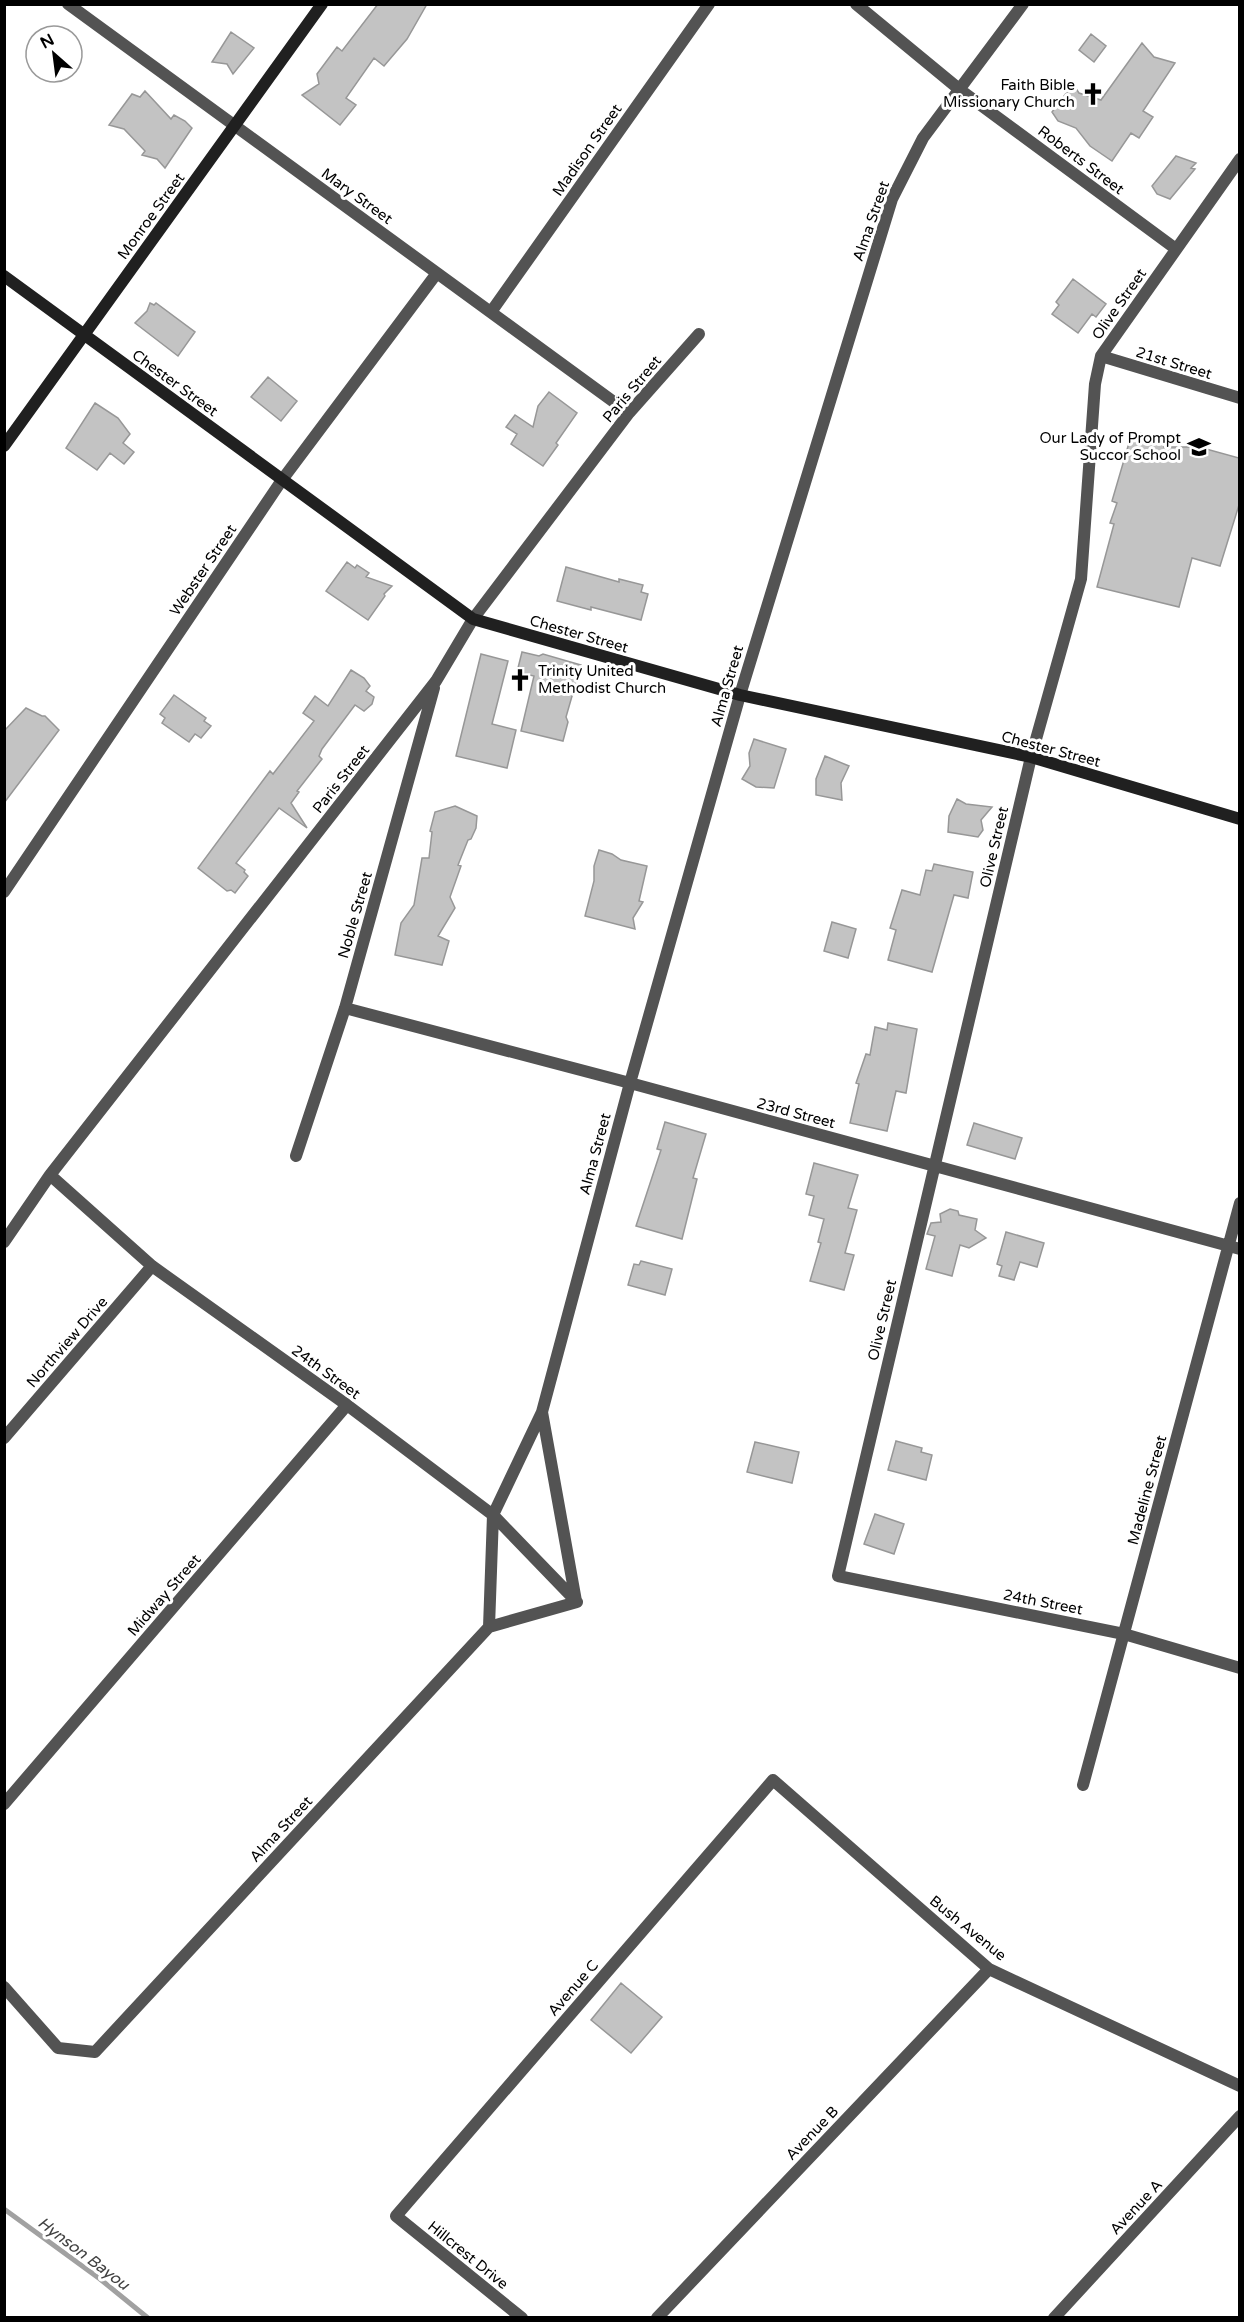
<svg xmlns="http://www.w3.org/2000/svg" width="1244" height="2322" viewBox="0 0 1244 2322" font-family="'Varela Round',sans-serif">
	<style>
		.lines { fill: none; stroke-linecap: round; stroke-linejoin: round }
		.stream { stroke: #a1a1a1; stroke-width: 5 }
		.building { fill: #c3c3c3; stroke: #979797; stroke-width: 1.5 }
		.street { stroke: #535353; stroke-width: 12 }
		.secondary { stroke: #202020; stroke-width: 12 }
		.labels { text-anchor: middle; stroke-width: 6; stroke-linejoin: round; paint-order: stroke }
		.poi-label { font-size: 15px; fill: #000; stroke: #fff; text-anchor: end }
		.street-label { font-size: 15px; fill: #000; stroke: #fff }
		.water-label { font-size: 16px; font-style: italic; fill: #424242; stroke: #fff }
	</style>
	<rect width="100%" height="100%" fill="#fff"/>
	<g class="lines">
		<path class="stream" d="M 4,2209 L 100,2279 L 148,2318"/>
	</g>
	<path class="building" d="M 378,4 L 427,4 L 407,39 L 384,66 L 374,58 L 346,98 L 356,105 L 340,125 L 302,95 L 319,84 L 317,74 L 337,47 L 342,51 Z
		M 231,32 L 254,48 L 233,74 L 227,64 L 212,62 Z
		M 1091,34 L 1106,46 L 1094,62 L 1079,50 Z
		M 1142,43 L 1154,57 L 1175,63 L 1143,111 L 1153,117 L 1139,138 L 1131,133 L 1112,161 L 1090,146 L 1076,128 L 1058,121 L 1052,112 L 1073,84 L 1079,93 L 1101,100 Z
		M 145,91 L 171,119 L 174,115 L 185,121 L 192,128 L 165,168 L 157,159 L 142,155 L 145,151 L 124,129 L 109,125 L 132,94 L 140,97 Z
		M 1176,156 L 1196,163 L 1191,168 L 1195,169 L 1170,199 L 1157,194 L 1152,186 Z
		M 1073,279 L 1106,304 L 1096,317 L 1092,314 L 1078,333 L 1052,314 L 1059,305 L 1056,302 Z
		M 150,303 L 154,305 L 156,303 L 195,332 L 178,356 L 135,323 L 147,311 Z
		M 268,377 L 297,401 L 281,421 L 251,397 Z
		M 549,392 L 577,413 L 556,443 L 558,445 L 543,466 L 511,444 L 517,434 L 506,427 L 515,415 L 533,427 L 538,406 Z
		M 95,403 L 118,418 L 130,434 L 123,443 L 134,452 L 124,464 L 110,453 L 97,470 L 66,448 Z
		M 1140,433 L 1166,441 L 1164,447 L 1199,447 L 1239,458 L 1239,505 L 1220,566 L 1192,558 L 1179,607 L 1097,587 L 1114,524 L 1110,523 L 1117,503 L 1112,501 L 1131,436 L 1138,439 Z
		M 347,562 L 355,568 L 357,565 L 369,573 L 366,577 L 392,586 L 384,594 L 385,596 L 368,620 L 326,591 Z
		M 566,567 L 619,582 L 619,579 L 643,585 L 641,592 L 648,594 L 641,620 L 591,607 L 591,610 L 557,601 Z
		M 522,652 L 539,656 L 543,654 L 581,665 L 566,717 L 568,722 L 563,741 L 521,731 L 534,676 L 517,672 Z
		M 481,654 L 508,661 L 492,724 L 516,730 L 507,768 L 456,756 Z
		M 351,670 L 364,678 L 370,686 L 366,691 L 374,697 L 372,704 L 364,711 L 355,705 L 322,749 L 319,756 L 322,759 L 297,791 L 299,792 L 291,803 L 307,828 L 279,808 L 236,863 L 245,870 L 244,872 L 248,876 L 235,893 L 231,890 L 227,891 L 198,868 L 270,771 L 273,774 L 314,721 L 303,713 L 315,696 L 328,706 Z
		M 174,695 L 206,718 L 204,721 L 211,726 L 201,738 L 195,734 L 189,742 L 162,723 L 165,718 L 160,714 Z
		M 26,708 L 42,716 L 45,716 L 59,730 L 4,803 L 4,731 Z
		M 754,739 L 786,749 L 774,788 L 756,787 L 742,779 L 750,766 L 749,753 Z
		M 825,756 L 849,766 L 841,783 L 842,800 L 816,795 L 816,779 Z
		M 957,799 L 966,804 L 992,807 L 981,820 L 983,830 L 978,837 L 948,832 L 949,816 Z
		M 455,806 L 477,816 L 476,828 L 471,839 L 468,840 L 458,865 L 461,866 L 450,897 L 455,908 L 438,936 L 449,941 L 442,965 L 395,955 L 401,923 L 414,905 L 422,858 L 429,858 L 432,832 L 430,831 L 435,812 Z
		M 599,850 L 612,854 L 621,860 L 647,866 L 639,901 L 643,902 L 633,918 L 635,929 L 585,916 L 594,881 L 594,866 Z
		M 934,864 L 973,872 L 968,898 L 954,895 L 932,972 L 888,960 L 896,930 L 890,928 L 902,890 L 920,895 L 926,870 L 932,871 Z
		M 832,922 L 856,929 L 848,958 L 824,951 Z
		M 888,1023 L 917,1029 L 906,1093 L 896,1091 L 887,1131 L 850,1123 L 859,1084 L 856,1083 L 866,1054 L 870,1055 L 875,1027 L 887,1030 Z
		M 665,1122 L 706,1134 L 693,1178 L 697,1179 L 682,1239 L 636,1226 L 661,1150 L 657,1149 Z
		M 974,1123 L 1022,1138 L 1015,1159 L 967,1145 Z
		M 814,1163 L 858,1175 L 848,1208 L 857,1210 L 845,1253 L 854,1255 L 844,1290 L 810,1281 L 821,1243 L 818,1242 L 824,1219 L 809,1215 L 814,1196 L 806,1194 Z
		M 950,1209 L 958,1211 L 959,1215 L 977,1219 L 975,1230 L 986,1238 L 969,1248 L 960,1245 L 952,1276 L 926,1269 L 935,1236 L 927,1234 L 931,1223 L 941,1222 L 940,1214 Z
		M 1006,1232 L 1044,1243 L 1037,1267 L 1020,1262 L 1014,1280 L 999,1276 L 1002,1266 L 997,1264 Z
		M 641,1261 L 672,1269 L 665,1295 L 628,1285 L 634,1264 L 639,1265 Z
		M 896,1441 L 922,1448 L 921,1452 L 932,1455 L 926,1480 L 888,1470 Z
		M 755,1442 L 799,1452 L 792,1483 L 747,1472 Z
		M 875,1514 L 904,1524 L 894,1554 L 864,1544 Z
		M 621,1983 L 662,2017 L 631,2053 L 591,2020 Z"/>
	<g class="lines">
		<path class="street" d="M 68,4 L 629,413
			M 856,4 L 959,89 L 1176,249
			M 1240,159 L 1101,356 L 1095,384 L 1081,579 L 1031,757 L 838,1576 L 1124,1634 L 1240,1668
			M 491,312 L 709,4
			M 1101,356 L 1240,398
			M 4,892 L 282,480 L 437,273
			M 345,1008 L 630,1083 L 1240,1249
			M 296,1156 L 345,1008 L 434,688
			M 50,1175 L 152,1266 L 347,1405 L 493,1515 L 577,1602
			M 4,1242 L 50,1175 L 436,681 L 473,619 L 629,413 L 699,334
			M 542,1412 L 576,1601
			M 4,1438 L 152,1266
			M 489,1627 L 493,1515 L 542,1412 L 630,1083 L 740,695 L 892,199 L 923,138 L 1023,4
			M 1083,1785 L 1240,1203
			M 4,1804 L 347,1405
			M 4,1987 L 58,2048 L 95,2052 L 489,1627 L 577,1602
			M 522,2318 L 396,2216 L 773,1780 L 989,1969 L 1240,2086
			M 657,2318 L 989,1969
			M 1054,2318 L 1240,2116"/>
		<path class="secondary" d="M 4,276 L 473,619 L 740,695 L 1031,757 L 1240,819
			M 4,446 L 322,4"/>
	</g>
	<defs>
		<g id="church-bare" transform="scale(1.8)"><path d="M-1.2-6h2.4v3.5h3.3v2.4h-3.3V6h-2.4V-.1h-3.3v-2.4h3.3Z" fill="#000" stroke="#fff" stroke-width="2.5" paint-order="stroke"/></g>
		<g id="school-bare" transform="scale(1.8)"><path d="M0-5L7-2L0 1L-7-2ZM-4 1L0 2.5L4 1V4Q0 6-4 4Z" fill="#000" stroke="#fff" stroke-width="2.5" paint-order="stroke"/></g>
	</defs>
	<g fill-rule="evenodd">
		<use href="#church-bare" x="1093" y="94"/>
		<use href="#school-bare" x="1199" y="447"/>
		<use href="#church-bare" x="520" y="680"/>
	</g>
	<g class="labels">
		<g class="poi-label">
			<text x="1075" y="90">Faith Bible<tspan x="1075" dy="17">Missionary Church</tspan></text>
			<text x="1181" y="443">Our Lady of Prompt<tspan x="1181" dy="17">Succor School</tspan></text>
			<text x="538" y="676" text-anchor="start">Trinity United<tspan x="538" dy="17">Methodist Church</tspan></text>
		</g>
		<g class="street-label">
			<text transform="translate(587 150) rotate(-55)" y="5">Madison Street</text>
			<text transform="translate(1081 160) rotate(37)" y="5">Roberts Street</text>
			<text transform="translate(357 196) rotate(36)" y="5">Mary Street</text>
			<text transform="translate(151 216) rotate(-54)" y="5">Monroe Street</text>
			<text transform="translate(871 221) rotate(-71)" y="5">Alma Street</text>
			<text transform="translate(1119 304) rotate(-55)" y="5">Olive Street</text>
			<text transform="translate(1174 363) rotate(17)" y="5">21st Street</text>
			<text transform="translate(175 383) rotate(36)" y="5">Chester Street</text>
			<text transform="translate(632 389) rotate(-50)" y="5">Paris Street</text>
			<text transform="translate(203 570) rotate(-56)" y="5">Webster Street</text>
			<text transform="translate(579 634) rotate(16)" y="5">Chester Street</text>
			<text transform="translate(727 686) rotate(-74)" y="5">Alma Street</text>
			<text transform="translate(1051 749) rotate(15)" y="5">Chester Street</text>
			<text transform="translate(341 779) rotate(-52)" y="5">Paris Street</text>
			<text transform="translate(994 847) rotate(-77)" y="5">Olive Street</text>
			<text transform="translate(355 915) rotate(-74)" y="5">Noble Street</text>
			<text transform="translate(796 1113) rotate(15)" y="5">23rd Street</text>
			<text transform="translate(595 1154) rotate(-75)" y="5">Alma Street</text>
			<text transform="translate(882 1320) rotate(-77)" y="5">Olive Street</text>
			<text transform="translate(67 1342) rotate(-49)" y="5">Northview Drive</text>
			<text transform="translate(326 1372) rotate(36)" y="5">24th Street</text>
			<text transform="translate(1147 1490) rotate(-75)" y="5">Madeline Street</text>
			<text transform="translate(164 1595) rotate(-49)" y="5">Midway Street</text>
			<text transform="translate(1043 1602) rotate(11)" y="5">24th Street</text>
			<text transform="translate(281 1829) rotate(-47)" y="5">Alma Street</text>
			<text transform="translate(968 1928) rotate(39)" y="5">Bush Avenue</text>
			<text transform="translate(573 1988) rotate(-49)" y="5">Avenue C</text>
			<text transform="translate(812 2133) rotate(-46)" y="5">Avenue B</text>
			<text transform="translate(1136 2207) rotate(-47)" y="5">Avenue A</text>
			<text transform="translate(468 2255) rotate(39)" y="5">Hillcrest Drive</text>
		</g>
		<g class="water-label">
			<text transform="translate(84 2253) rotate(37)" y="6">Hynson Bayou</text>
		</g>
	</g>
	<rect width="1244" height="2322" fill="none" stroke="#000000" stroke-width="12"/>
	<g transform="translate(54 54) rotate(332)"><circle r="28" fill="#ffffff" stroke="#999999" stroke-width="1.5"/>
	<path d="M0-4.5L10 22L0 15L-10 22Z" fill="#000000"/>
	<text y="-9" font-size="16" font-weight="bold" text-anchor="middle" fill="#000000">N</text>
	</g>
</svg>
